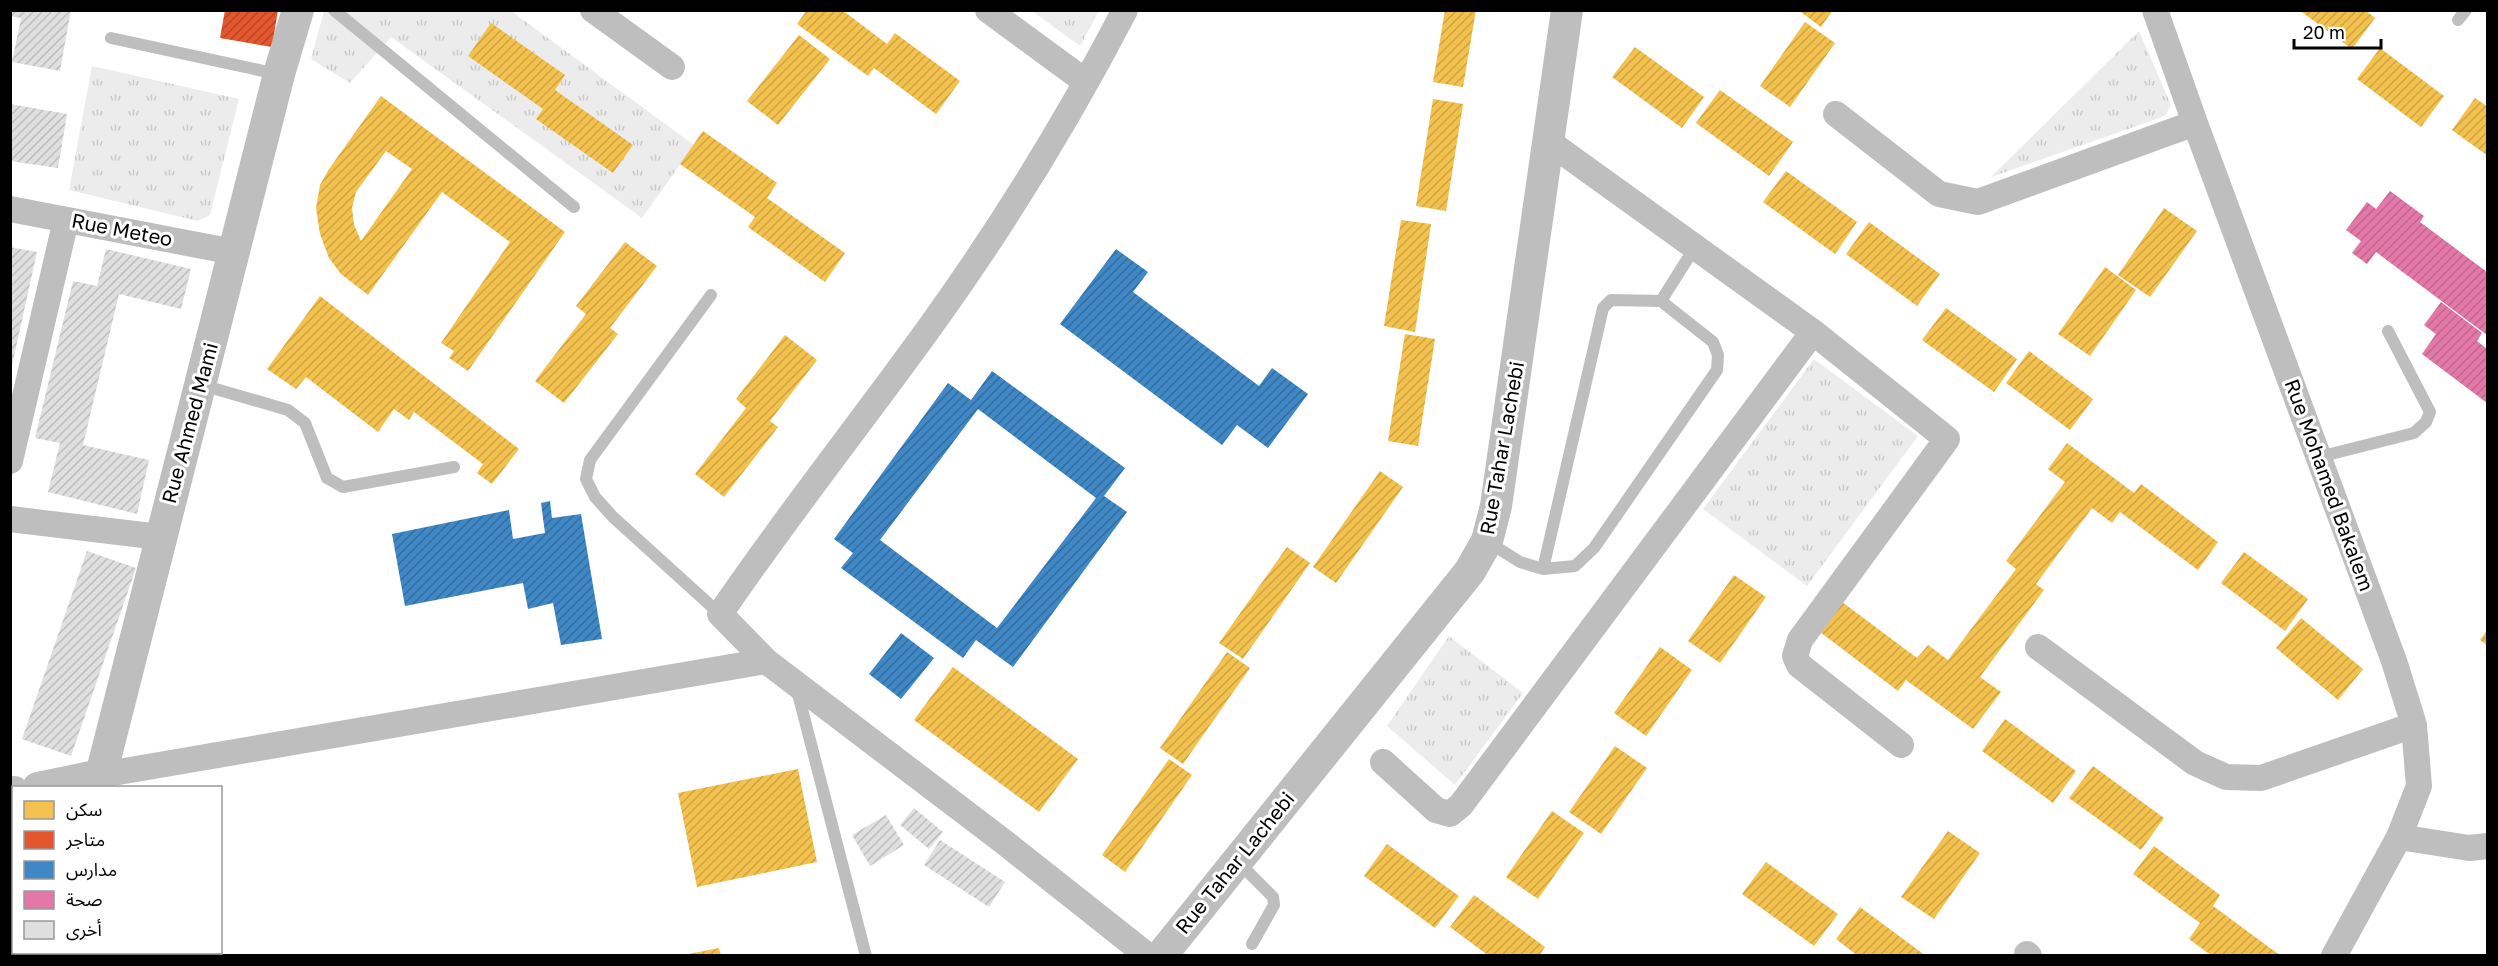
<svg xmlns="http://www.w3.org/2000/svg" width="2498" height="966" viewBox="0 0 2498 966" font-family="'Golos Text','Noto Sans Arabic',sans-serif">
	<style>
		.grass { fill: url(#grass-tufts) }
		.forest { fill: url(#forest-firs) }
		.homes { fill: url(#homes-hatch); fill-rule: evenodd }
		.shops { fill: url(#shops-hatch) }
		.schools { fill: url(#schools-hatch); fill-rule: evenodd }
		.health { fill: url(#health-hatch) }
		.building { fill: url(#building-hatch) }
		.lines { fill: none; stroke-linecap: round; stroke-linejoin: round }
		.service { stroke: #bebebe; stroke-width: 12 }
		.minor { stroke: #bebebe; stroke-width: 26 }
		.tertiary { stroke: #bebebe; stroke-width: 32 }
		.labels { text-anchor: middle; stroke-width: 6; stroke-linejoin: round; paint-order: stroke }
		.street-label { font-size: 20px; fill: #000; stroke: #fff }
	</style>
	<defs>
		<pattern id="grass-tufts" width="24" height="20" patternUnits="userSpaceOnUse" patternTransform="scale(1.5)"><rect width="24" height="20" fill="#ececec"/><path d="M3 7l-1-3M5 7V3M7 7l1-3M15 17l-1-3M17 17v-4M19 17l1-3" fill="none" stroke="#c9c9c9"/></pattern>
		<pattern id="forest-firs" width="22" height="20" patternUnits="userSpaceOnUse" patternTransform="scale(1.5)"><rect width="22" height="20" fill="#ececec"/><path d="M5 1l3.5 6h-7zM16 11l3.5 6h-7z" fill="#c9c9c9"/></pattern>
		<pattern id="homes-hatch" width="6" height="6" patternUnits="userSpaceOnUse" patternTransform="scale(1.5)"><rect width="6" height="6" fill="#f2c14e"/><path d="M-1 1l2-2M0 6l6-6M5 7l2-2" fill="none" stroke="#cea442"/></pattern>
		<pattern id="shops-hatch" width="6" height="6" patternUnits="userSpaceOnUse" patternTransform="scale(1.5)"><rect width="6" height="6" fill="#e4572e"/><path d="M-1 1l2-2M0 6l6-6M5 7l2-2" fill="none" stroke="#b64625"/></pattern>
		<pattern id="schools-hatch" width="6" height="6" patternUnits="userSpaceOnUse" patternTransform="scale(1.5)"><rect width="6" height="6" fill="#3f88c5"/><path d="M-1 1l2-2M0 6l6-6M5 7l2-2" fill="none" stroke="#326d9e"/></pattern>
		<pattern id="health-hatch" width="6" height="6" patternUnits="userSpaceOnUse" patternTransform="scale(1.5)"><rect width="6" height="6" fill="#e377a8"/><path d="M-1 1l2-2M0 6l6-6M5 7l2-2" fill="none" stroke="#c1658f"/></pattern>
		<pattern id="building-hatch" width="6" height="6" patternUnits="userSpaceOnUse" patternTransform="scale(1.5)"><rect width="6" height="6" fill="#dfdfdf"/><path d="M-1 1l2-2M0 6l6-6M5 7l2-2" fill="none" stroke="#bebebe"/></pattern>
	</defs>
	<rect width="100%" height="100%" fill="#fff"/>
	<path class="grass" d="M 324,11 L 511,11 L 694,145 L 642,218 L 391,37 L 350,83 L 311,59 Z
		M 1032,11 L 1099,11 L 1080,46 Z
		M 2139,31 L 2171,105 L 2165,116 L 1991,177 Z
		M 92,66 L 239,99 L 210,215 L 198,221 L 69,190 Z
		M 1814,359 L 1918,436 L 1807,586 L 1703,509 Z
		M 1449,636 L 1523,693 L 1455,785 L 1387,726 Z"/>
	<path class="forest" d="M 13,831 L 14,952 L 114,952 L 114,955 L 11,955 L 10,832 Z"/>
	<path class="homes" d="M 807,10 L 842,10 L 887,44 L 895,33 L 960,81 L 936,114 L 874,68 L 868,76 L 797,24 Z
		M 1445,10 L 1476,10 L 1463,87 L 1433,82 Z
		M 1798,10 L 1833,10 L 1821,27 Z
		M 2299,10 L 2365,10 L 2375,18 L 2352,49 Z
		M 1805,22 L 1835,43 L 1790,107 L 1760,86 Z
		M 491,23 L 565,75 L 555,90 L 633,145 L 613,173 L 536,119 L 543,109 L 468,56 Z
		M 799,35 L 830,59 L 778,125 L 747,101 Z
		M 1635,47 L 1704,97 L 1682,128 L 1612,77 Z
		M 2380,48 L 2444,96 L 2421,127 L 2357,79 Z
		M 1720,90 L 1793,142 L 1769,176 L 1696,123 Z
		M 381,96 L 565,232 L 468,371 L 449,358 L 454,351 L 441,343 L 510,242 L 442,192 L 368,295 L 341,274 L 329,258 L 320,234 L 316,208 L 320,185 L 329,169 ZM 386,151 L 412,169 L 361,241 L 354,225 L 352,208 L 356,192 Z
		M 2475,98 L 2488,107 L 2488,156 L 2452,130 Z
		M 1433,99 L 1463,104 L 1446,211 L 1416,206 Z
		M 703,131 L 777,183 L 767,198 L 845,253 L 825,282 L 748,227 L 755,217 L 680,164 Z
		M 1786,171 L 1857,222 L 1835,254 L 1763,202 Z
		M 2164,208 L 2197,231 L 2150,297 L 2118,275 Z
		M 1401,220 L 1431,224 L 1415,332 L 1384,326 Z
		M 1869,222 L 1940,274 L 1917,306 L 1846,254 Z
		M 625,242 L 657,266 L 610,328 L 618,334 L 564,403 L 535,381 L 586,314 L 576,306 Z
		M 2105,267 L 2136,290 L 2090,356 L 2058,334 Z
		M 320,296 L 519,449 L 492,484 L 477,473 L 483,464 L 414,412 L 409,420 L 394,409 L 378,432 L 306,377 L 296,389 L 267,369 Z
		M 1946,308 L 2017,359 L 1994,392 L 1922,340 Z
		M 1405,334 L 1435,339 L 1418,446 L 1388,441 Z
		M 785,335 L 817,360 L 770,421 L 778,427 L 724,497 L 695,474 L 746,408 L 736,399 Z
		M 2029,351 L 2093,399 L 2070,430 L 2006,383 Z
		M 2067,443 L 2134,493 L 2141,484 L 2218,542 L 2198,570 L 2120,512 L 2112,523 L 2092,508 L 2036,584 L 2044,590 L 1980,677 L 2001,692 L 1973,729 L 1906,680 L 1898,691 L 1816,629 L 1838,599 L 1917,658 L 1928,645 L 1948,660 L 2016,569 L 2006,561 L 2065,482 L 2048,469 Z
		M 1380,471 L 1403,487 L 1336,583 L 1313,567 Z
		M 1287,547 L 1310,563 L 1243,659 L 1219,643 Z
		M 2244,552 L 2308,599 L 2285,631 L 2221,583 Z
		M 1734,575 L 1766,597 L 1720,663 L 1688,641 Z
		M 2301,618 L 2363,669 L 2338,700 L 2276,648 Z
		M 2488,629 L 2488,646 L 2480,640 Z
		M 1660,647 L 1692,670 L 1646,736 L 1614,713 Z
		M 1227,652 L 1250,668 L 1183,764 L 1160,748 Z
		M 953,667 L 1078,759 L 1039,812 L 914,720 Z
		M 2005,719 L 2076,771 L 2053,803 L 1982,751 Z
		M 1615,746 L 1647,768 L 1601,834 L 1569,812 Z
		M 1169,759 L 1192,775 L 1125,872 L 1102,855 Z
		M 2093,766 L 2164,818 L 2141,850 L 2069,798 Z
		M 798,769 L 817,862 L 697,887 L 678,793 Z
		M 1552,811 L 1584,833 L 1538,899 L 1506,877 Z
		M 1948,831 L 1980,853 L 1934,919 L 1901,897 Z
		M 1387,844 L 1459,896 L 1435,928 L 1364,876 Z
		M 2154,846 L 2220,895 L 2213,906 L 2281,956 L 2212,956 L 2189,939 L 2200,923 L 2133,874 Z
		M 1766,862 L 1838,914 L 1814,946 L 1742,894 Z
		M 1474,895 L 1545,947 L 1539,956 L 1489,956 L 1450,927 Z
		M 1860,907 L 1926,956 L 1858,956 L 1836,939 Z
		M 719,948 L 721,956 L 688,956 L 688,954 Z"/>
	<path class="shops" d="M 225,10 L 278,10 L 272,47 L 220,38 Z"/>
	<path class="schools" d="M 1116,249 L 1148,272 L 1133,292 L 1259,386 L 1272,368 L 1308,394 L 1268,448 L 1237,425 L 1222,445 L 1060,324 Z
		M 992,371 L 1125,468 L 1104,496 L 1127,512 L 1013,667 L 976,640 L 963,658 L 841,568 L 853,553 L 834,539 L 948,383 L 971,400 ZM 978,409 L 1096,498 L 997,628 L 880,540 Z
		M 550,501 L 552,518 L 581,514 L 602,639 L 561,645 L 553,603 L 528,609 L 523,583 L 405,606 L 392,534 L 509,510 L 513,539 L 545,533 L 541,503 Z
		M 901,633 L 934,658 L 901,699 L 869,674 Z"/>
	<path class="health" d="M 2390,191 L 2424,216 L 2420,222 L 2487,272 L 2487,335 L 2376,252 L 2367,264 L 2352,253 L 2361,241 L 2346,230 L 2367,202 L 2376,209 Z
		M 2441,302 L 2482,333 L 2477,341 L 2487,349 L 2487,403 L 2422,354 L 2436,334 L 2424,325 Z"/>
	<path class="building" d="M 10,10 L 71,10 L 60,71 L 12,62 L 21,18 L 10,16 Z
		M 10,104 L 67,114 L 58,168 L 10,161 Z
		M 10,247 L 37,252 L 11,370 L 10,370 Z
		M 106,249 L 191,269 L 181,309 L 119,294 L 83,445 L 149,460 L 137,514 L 48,492 L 60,443 L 35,438 L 73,281 L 97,286 Z
		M 87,551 L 136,568 L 71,756 L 22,739 Z
		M 914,808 L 943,832 L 929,849 L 900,825 Z
		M 886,815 L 904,845 L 870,866 L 852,835 Z
		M 940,840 L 1005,882 L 989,907 L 924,865 Z"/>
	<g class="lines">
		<path class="service" d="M 334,10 L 574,207
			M 2458,20 L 2466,10
			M 111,38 L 277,74
			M 711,295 L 590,460 L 586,479 L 595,497 L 613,517 L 720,614
			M 202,385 L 288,410 L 305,423 L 327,478 L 343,487 L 454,467
			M 2319,457 L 2414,433 L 2426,422 L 2430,412 L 2388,331
			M 1488,542 L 1520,562 L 1543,569 L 1575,566 L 1594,548 L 1717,370 L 1718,355 L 1713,342 L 1661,301
			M 1543,569 L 1603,308 L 1611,300 L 1661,301 L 1695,247
			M 797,690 L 866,956
			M 1238,862 L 1273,897 L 1274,905 L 1252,944"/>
		<path class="minor" d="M 593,10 L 672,67
			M 988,10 L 1086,82
			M 1125,10 C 1069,118 1005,222 935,320 C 864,419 788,514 720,614 L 766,661 L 1004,842 L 1148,956
			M 2155,10 L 2195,123 L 2394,661 L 2414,725 L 2419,786 L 2399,837 L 2334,956
			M 1836,114 L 1939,194 L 1978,202 L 2195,123
			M 1549,142 L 1813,332 L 1947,439 L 1800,640 L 1795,656 L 1799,665 L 1901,745
			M 10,209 L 234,252
			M 10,461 L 66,220
			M 10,519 L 160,537
			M 2038,647 L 2195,763 L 2226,777 L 2261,778 L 2414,725
			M 1383,762 L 1436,810 L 1450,814 L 1461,805 L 1813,332
			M 101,775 L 766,661
			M 2399,837 L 2469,848 L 2488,846
			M 2027,954 L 2029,956"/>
		<path class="tertiary" d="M 38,788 L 101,775 L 279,74 L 298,10
			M 10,793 L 14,792
			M 1161,956 L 1470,571 L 1487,541 L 1496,506 L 1567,10"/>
	</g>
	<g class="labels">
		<g class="street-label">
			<text transform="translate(122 230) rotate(11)" y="7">Rue Meteo</text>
			<text transform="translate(190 423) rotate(-75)" y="7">Rue Ahmed Mami</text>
			<text transform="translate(1502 448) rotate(-80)" y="7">Rue Tahar Lachebi</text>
			<text transform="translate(2329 485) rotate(70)" y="7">Rue Mohamed Bakalem</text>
			<text transform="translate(1235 863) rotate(-51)" y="7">Rue Tahar Lachebi</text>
		</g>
	</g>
	<rect width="2498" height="966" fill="none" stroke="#000000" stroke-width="24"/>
	<rect x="12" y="786" width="210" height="168" fill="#ffffff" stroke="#999999" stroke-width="1.5"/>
	<rect x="24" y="801" width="30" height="18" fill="#f2c14e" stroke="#999999" stroke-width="1.5"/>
	<text x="66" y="816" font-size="18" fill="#000000">سكن</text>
	<rect x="24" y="831" width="30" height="18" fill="#e4572e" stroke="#999999" stroke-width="1.5"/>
	<text x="66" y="846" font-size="18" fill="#000000">متاجر</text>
	<rect x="24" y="861" width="30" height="18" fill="#3f88c5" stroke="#999999" stroke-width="1.5"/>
	<text x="66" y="876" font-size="18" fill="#000000">مدارس</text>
	<rect x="24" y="891" width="30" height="18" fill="#e377a8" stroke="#999999" stroke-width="1.5"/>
	<text x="66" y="906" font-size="18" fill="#000000">صحة</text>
	<rect x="24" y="921" width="30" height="18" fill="#dfdfdf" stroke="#999999" stroke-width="1.5"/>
	<text x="66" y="936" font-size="18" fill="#000000">أخرى</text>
	<path d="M2294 39v9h87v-9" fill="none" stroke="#000000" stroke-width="3"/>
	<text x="2303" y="39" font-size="18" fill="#000000" stroke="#ffffff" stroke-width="4.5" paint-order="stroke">20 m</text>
</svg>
